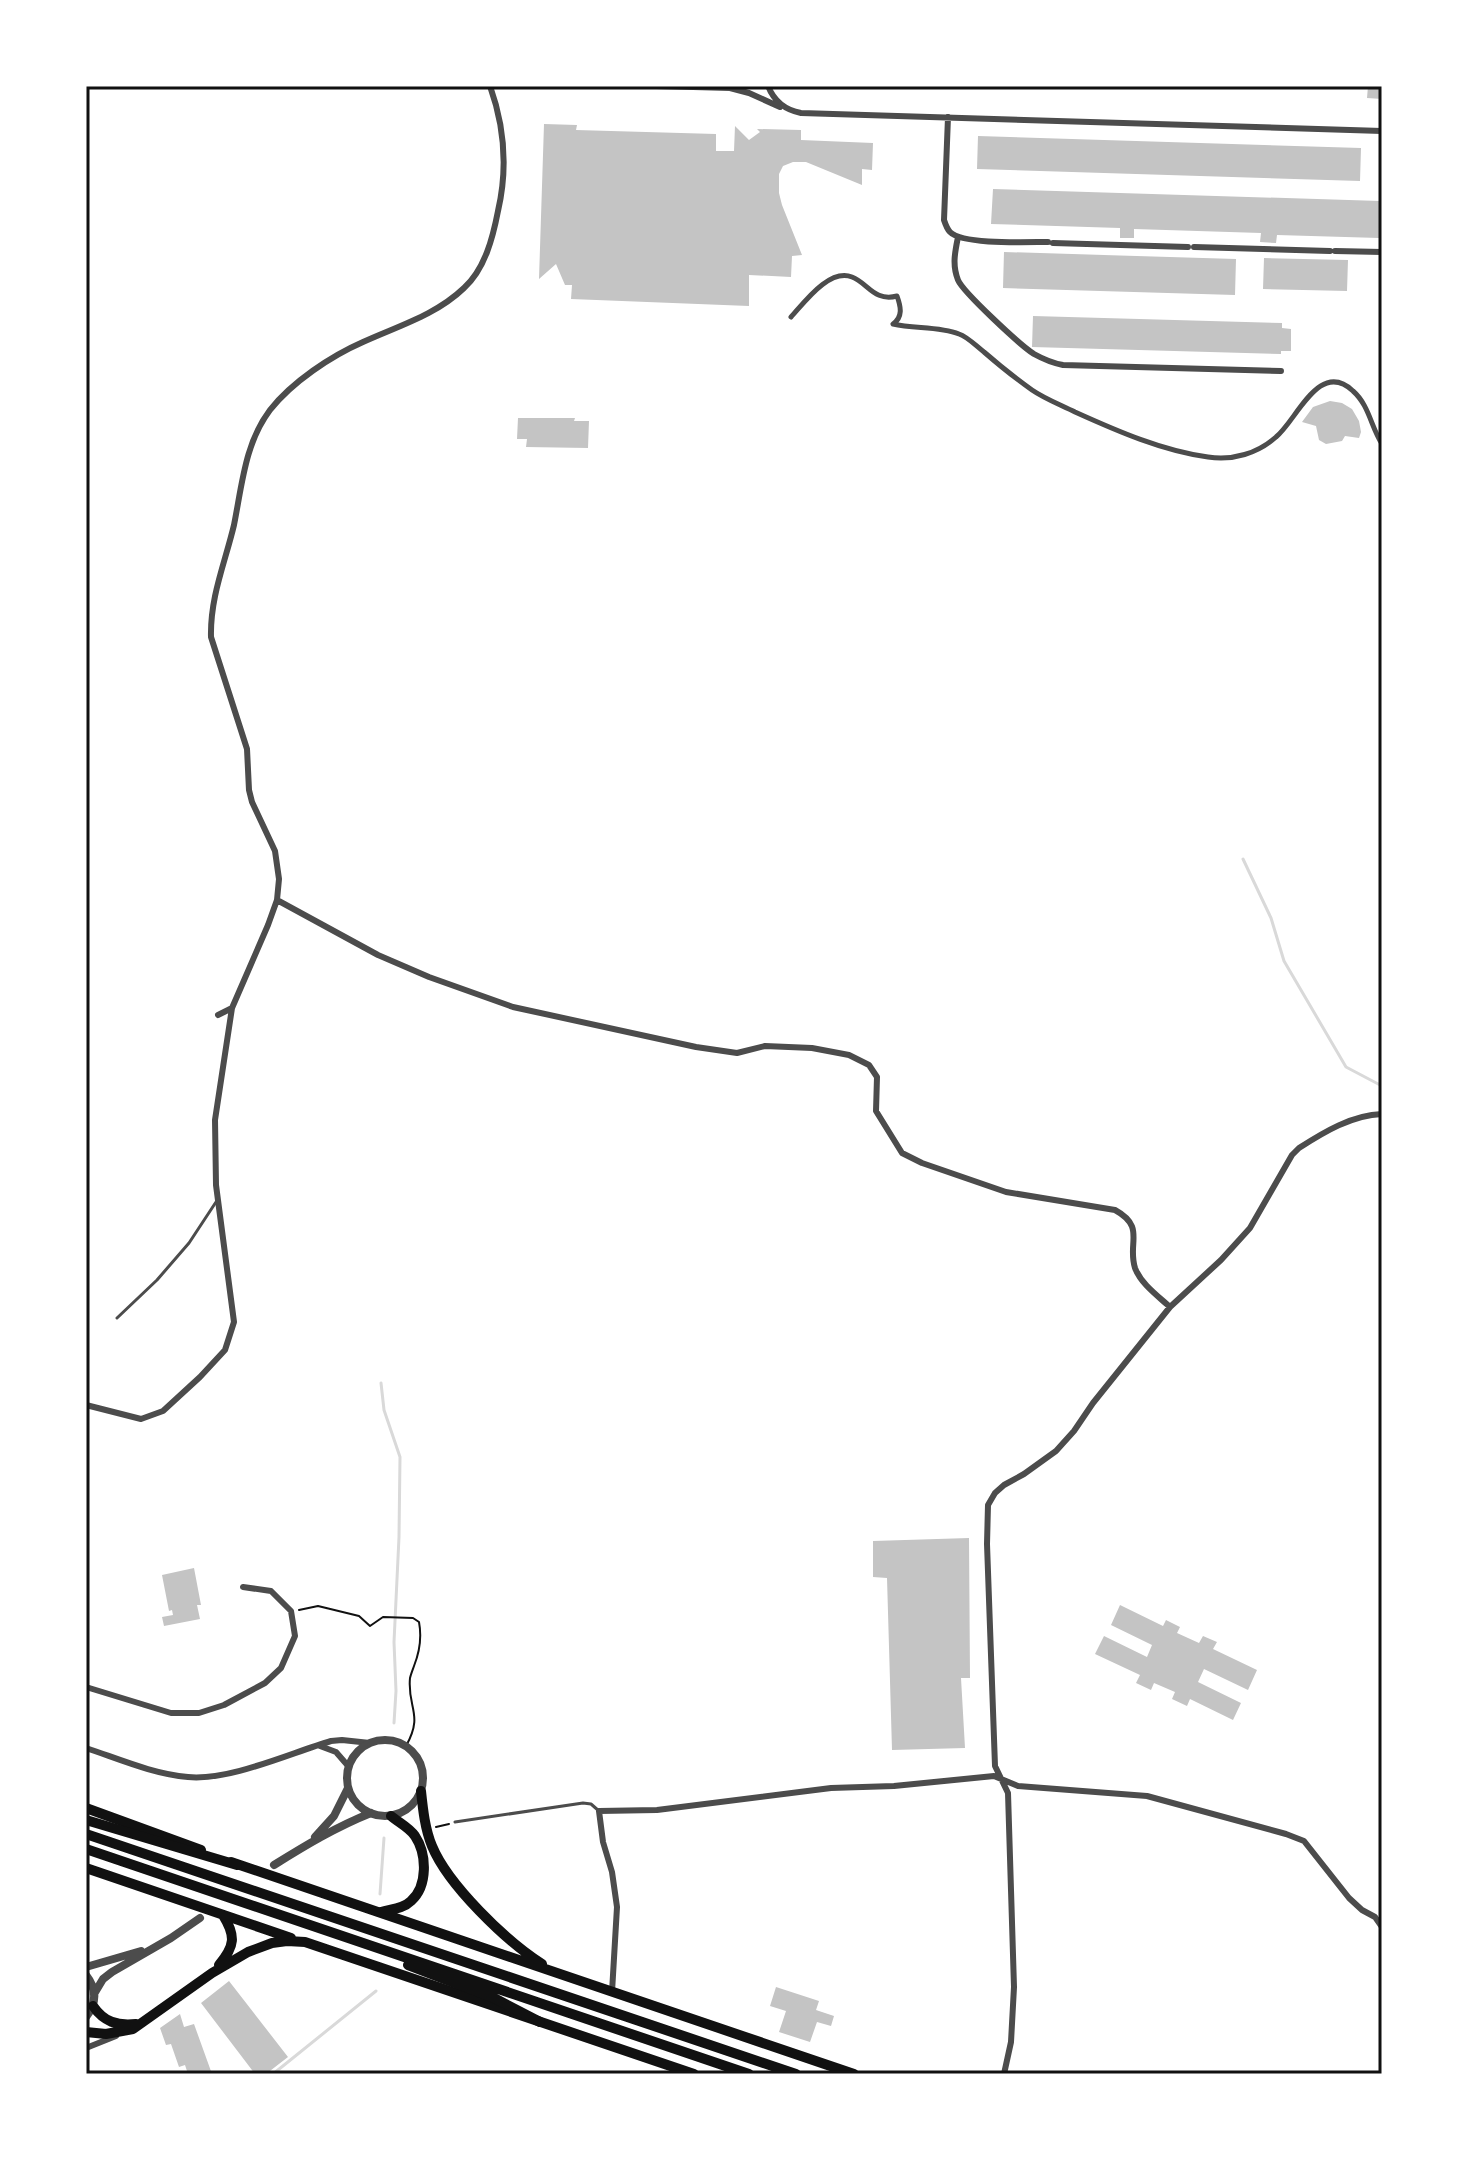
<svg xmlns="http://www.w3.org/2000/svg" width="1468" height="2160" viewBox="0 0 1468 2160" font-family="'Source Sans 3',sans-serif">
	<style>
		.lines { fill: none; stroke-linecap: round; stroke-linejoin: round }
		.stream { stroke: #d9d9d9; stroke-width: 3 }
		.building { fill: #c4c4c4 }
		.path { stroke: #111; stroke-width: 2 }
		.service { stroke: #4c4c4c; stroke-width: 3 }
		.pedestrian { stroke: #4c4c4c; stroke-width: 5 }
		.minor { stroke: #4c4c4c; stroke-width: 6 }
		.tertiary { stroke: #4c4c4c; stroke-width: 8 }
		.primary { stroke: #111; stroke-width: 10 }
		.trunk { stroke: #111; stroke-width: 10 }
		.neatline { fill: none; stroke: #111; stroke-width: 3 }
	</style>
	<rect width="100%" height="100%" fill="#fff"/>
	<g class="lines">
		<path class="stream" d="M 1243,859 L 1271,918 L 1284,961 L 1346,1067 L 1382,1086
			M 381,1383 L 384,1410 L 400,1457 L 399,1537 L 394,1642 L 396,1691 L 394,1723
			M 380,1894 L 384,1838
			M 273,2074 L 376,1991"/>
	</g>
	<path class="building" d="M 1368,86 L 1382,86 L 1382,99 L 1367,98 Z
		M 544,124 L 577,125 L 576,130 L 716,134 L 716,151 L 734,151 L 735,126 L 749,140 L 760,132 L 757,129 L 801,130 L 801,140 L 873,143 L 872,170 L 862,169 L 862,185 L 806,162 L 793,162 L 783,166 L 779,174 L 779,193 L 782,205 L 802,255 L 792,256 L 791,277 L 749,275 L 749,306 L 571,299 L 572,285 L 565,285 L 556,264 L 539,279 Z
		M 978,136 L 1361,148 L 1360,181 L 977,169 Z
		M 993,189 L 1380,201 L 1379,238 L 1277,235 L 1276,243 L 1260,242 L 1261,233 L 1134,229 L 1134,238 L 1120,238 L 1120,228 L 991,224 Z
		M 1004,252 L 1236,259 L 1235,295 L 1003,288 Z
		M 1264,258 L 1348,260 L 1347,291 L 1263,289 Z
		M 1033,316 L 1282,323 L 1282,328 L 1291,329 L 1291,351 L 1281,351 L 1281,354 L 1032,347 Z
		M 1330,401 L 1342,403 L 1352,409 L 1359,421 L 1361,432 L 1359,438 L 1345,436 L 1342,441 L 1326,444 L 1319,440 L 1316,426 L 1302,422 L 1313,407 Z
		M 518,418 L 575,418 L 574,421 L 589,421 L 588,448 L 526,447 L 527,439 L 517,439 Z
		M 969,1538 L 970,1678 L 961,1678 L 965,1748 L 892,1750 L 887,1578 L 873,1577 L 873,1541 Z
		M 194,1568 L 201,1605 L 197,1605 L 200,1619 L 164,1626 L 162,1617 L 173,1615 L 172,1610 L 169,1611 L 162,1575 Z
		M 1120,1605 L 1163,1626 L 1166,1620 L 1180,1627 L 1177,1633 L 1199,1643 L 1203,1636 L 1217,1642 L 1213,1649 L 1257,1670 L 1248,1690 L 1204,1669 L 1198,1682 L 1241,1703 L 1233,1720 L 1190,1699 L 1187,1706 L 1172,1699 L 1175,1692 L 1154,1683 L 1151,1690 L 1136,1683 L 1140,1675 L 1095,1654 L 1104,1636 L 1147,1657 L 1152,1645 L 1111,1625 Z
		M 229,1981 L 288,2057 L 266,2074 L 255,2074 L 201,2003 Z
		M 776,1987 L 819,2001 L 816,2010 L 834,2016 L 831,2026 L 817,2022 L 810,2042 L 779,2032 L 786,2011 L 770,2006 Z
		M 180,2014 L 184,2027 L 194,2024 L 212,2074 L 188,2074 L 185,2065 L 179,2067 L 171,2044 L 166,2045 L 160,2028 Z"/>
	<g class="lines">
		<path class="path" d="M 299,1610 L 318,1606 L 359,1616 L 370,1626 L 383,1617 L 413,1618 L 419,1622 C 422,1638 420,1651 414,1666 C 413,1669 411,1674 410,1678 C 407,1708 424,1714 406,1746
			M 436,1827 L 449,1824"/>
		<path class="service" d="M 117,1318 L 157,1280 L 189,1243 L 216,1202
			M 455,1822 L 583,1803 L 591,1804 L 599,1811"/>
		<path class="pedestrian" d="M 791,317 C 804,303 829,268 852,277 C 868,283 874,302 897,296 C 901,307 903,317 893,324 C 914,329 939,326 959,334 C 968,337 976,346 984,352 C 999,365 1015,378 1032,390 C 1045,399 1061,405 1075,412 C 1117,431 1163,451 1208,457 C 1233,461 1258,453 1276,437 C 1297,420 1319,359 1353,391 C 1369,405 1371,427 1382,444"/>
		<path class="minor" d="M 656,86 L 730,88 L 749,93 L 780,107
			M 768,86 C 774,101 785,110 801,113 L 1382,131
			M 948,117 L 944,220 C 945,223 947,229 950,232 C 963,245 1028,242 1048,242
			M 958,237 C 955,252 952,265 958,280 C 963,292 1020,345 1034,354 C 1043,359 1052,363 1063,365 L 1281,371
			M 1053,243 L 1188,247
			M 1194,247 L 1330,251
			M 1335,251 L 1382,252
			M 277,900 L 378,955 L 429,977 L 513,1007 L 696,1047 L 737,1053 L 765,1046 L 812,1048 L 849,1055 L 869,1065 L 877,1077 L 876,1111 L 902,1153 L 922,1163 L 1006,1192 L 1115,1210 C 1146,1227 1127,1243 1135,1268 C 1141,1284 1158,1296 1170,1307
			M 218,1015 L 232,1008
			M 86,1405 L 141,1419 L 163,1411 L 200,1377 L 225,1350 L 234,1322 L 216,1185 L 215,1120 L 232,1008 L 268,925 L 277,900 L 279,879 L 275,851 L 252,802 L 249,790 L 247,749 L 211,637 C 210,597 225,563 234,525 C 242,485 245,443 270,410 C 292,382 331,356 363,342 C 398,326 436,315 464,288 C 485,269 493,237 498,211 C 508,168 505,128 490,86
			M 86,1687 L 171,1713 L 199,1713 L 224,1705 L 265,1683 L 281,1668 L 295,1636 L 291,1611 L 271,1591 L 243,1587
			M 320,1746 L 336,1752 L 349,1767
			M 86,1748 C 119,1759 153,1774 188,1777 C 230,1781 290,1753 331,1741 L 342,1740 L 370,1743
			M 612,1992 L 617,1907 L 612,1872 L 603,1842 L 599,1811 L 657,1810 L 831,1788 L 894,1786 L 994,1776 L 1018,1786 L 1147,1796 L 1286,1834 L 1304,1841 L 1349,1898 L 1362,1910 L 1375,1917 L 1382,1927
			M 86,2048 L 116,2036
			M 1004,2074 L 1011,2042 L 1014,1987 L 1008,1793 L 995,1766 L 987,1544 L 988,1505 L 995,1493 L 1004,1485 L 1024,1474 L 1056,1451 L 1074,1431 L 1093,1403 L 1170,1307 L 1221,1260 L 1250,1228 L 1292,1155 L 1299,1148 C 1324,1132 1352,1115 1382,1114"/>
		<path class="tertiary" d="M347 1778a38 38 0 1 1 76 0a38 38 0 1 1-76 0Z
			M 315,1837 L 334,1816 L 348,1788
			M 274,1865 C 306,1845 336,1827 371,1813
			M 86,1967 L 141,1951
			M 86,1975 C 97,1989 97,2003 86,2017
			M 94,1994 L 103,1979 L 112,1972 L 171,1938 L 200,1918"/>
		<path class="primary" d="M 421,1791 C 423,1810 425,1829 432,1846 C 448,1885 506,1941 542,1964
			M 86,1808 L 201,1850
			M 231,1862 L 854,2074
			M 86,1868 L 291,1938
			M 381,1912 C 391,1909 403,1909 411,1901 C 428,1886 427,1854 415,1836 C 410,1828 398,1822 391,1816
			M 219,1965 C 235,1946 236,1936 223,1915
			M 93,2006 C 104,2022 117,2026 136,2024
			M 86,2032 L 106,2034 L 133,2029 L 212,1973 L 248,1952 L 272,1943 L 287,1941 L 305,1942 L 694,2074"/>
		<path class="trunk" d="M 86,1820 L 237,1865
			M 86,1834 L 796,2074
			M 86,1849 L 749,2074
			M 408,1965 L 494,1998 L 540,2022"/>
	</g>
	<rect width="1468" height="2160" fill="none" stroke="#ffffff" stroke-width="176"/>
	<rect x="88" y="88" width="1292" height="1984" class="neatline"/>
</svg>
